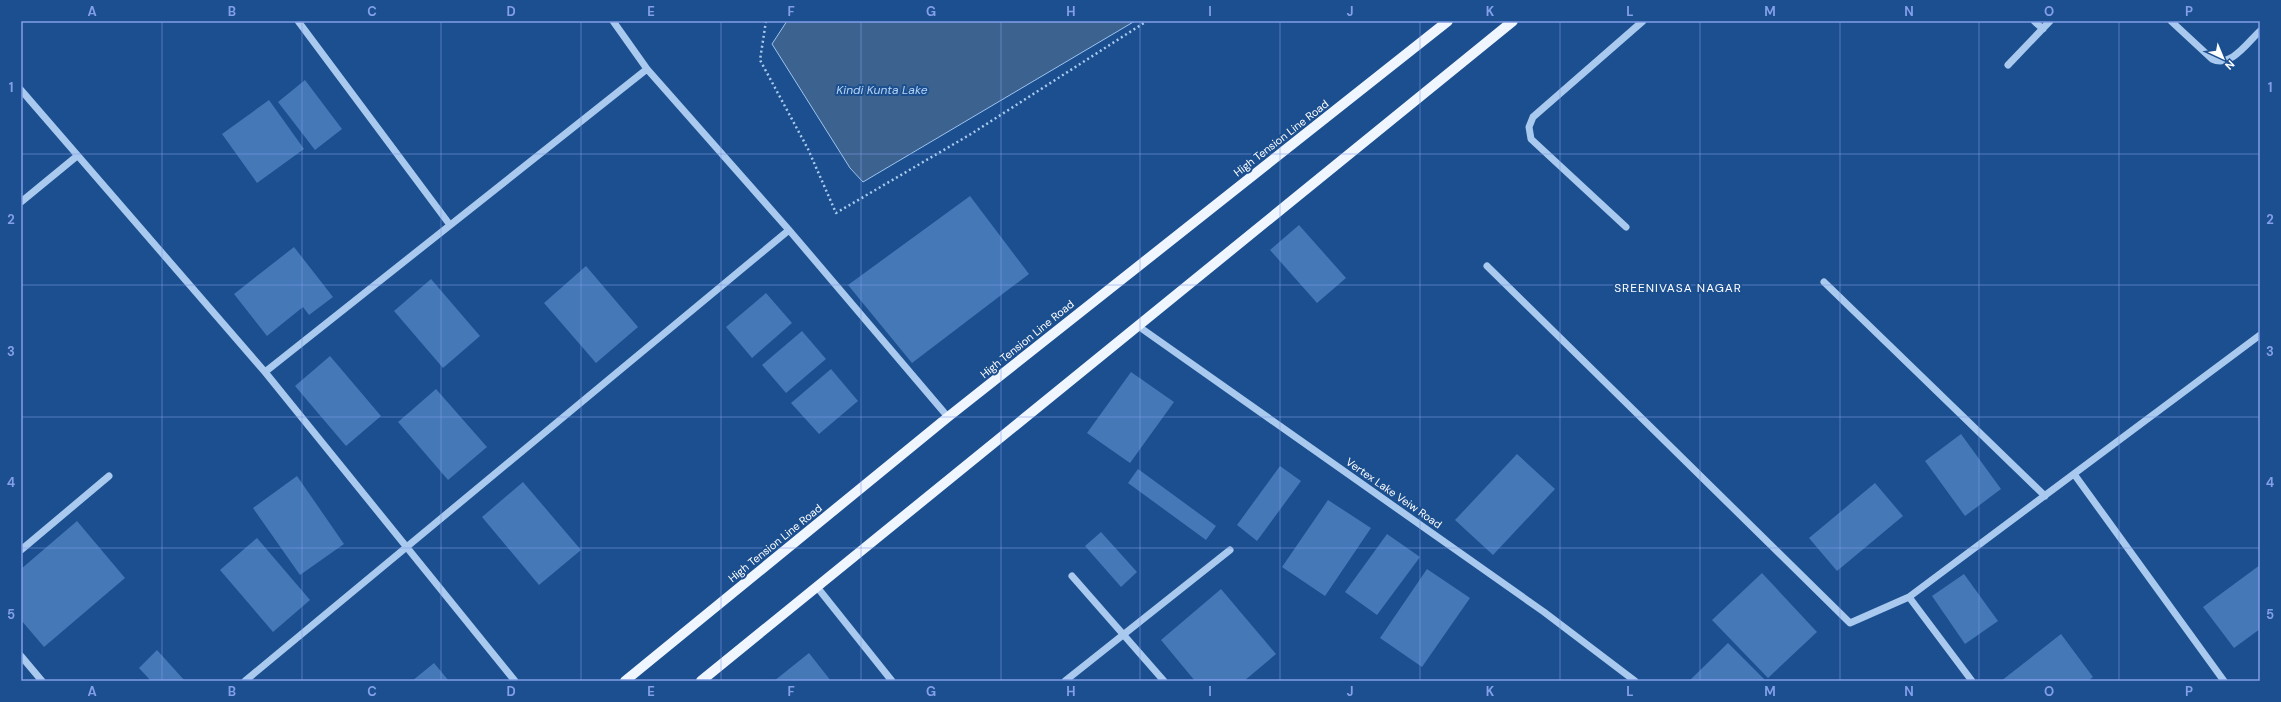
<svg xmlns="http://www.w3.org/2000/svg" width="2281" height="702" viewBox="0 0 2281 702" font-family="'DM Sans',sans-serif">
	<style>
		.water { fill: #3c6290; stroke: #9cc4f0 }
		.building { fill: #4478b7 }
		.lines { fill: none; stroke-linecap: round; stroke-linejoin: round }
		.path { stroke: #a9c9ee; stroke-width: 2.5; stroke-dasharray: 2 3; stroke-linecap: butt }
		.minor { stroke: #a9c9ee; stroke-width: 7 }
		.major { stroke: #f0f6ff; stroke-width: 10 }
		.grid { fill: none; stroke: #839eea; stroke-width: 1; stroke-opacity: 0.55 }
		.labels { text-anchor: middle; stroke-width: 4; stroke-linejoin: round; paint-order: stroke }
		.street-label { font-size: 11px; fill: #fff; stroke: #1b4f8f }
		.water-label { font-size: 12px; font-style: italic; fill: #b5d3f5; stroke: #1b4f8f }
		.neighbourhood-label { font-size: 12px; letter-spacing: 1px; fill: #fff; stroke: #1b4f8f }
		.neatline { fill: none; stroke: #839eea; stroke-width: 1.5 }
		.grid-label { font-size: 13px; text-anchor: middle; font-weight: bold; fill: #839eea }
	</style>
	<rect width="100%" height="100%" fill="#1b4f8f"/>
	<path class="water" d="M 787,21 L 1135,21 L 863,182 L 850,168 L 772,44 Z"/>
	<path class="building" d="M 305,80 L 342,129 L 315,150 L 278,102 Z
		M 269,100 L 304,149 L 257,183 L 222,134 Z
		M 970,196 L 1029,274 L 912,363 L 848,285 Z
		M 1299,225 L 1346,278 L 1317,303 L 1270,250 Z
		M 294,247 L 333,297 L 309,315 L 303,307 L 267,336 L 234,294 Z
		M 586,266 L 638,327 L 596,363 L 544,303 Z
		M 431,279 L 480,336 L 443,368 L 394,311 Z
		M 766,293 L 792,323 L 752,358 L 726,327 Z
		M 802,331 L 826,359 L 786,393 L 762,365 Z
		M 330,356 L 381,416 L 346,446 L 295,386 Z
		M 831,369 L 858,401 L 819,434 L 791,403 Z
		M 1131,372 L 1174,402 L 1130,463 L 1087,433 Z
		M 436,389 L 487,447 L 448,480 L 398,422 Z
		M 1961,434 L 2001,489 L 1965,516 L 1925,461 Z
		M 1517,454 L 1555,489 L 1493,555 L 1455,520 Z
		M 1280,466 L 1301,481 L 1257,541 L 1237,525 Z
		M 1138,469 L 1216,526 L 1206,540 L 1128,483 Z
		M 297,476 L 344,544 L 300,575 L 253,508 Z
		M 523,482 L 581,550 L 539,585 L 482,517 Z
		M 1875,483 L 1903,516 L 1837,571 L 1809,538 Z
		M 1328,500 L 1371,528 L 1325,596 L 1282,567 Z
		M 77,521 L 125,578 L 44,647 L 21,620 L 21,569 Z
		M 1101,532 L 1137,572 L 1121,587 L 1085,546 Z
		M 1387,534 L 1420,557 L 1377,615 L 1345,592 Z
		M 257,538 L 310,600 L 273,632 L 220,570 Z
		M 2260,565 L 2260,629 L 2234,648 L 2203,607 Z
		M 1427,569 L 1470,598 L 1422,667 L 1380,638 Z
		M 1762,573 L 1817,632 L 1768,678 L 1712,620 Z
		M 1964,574 L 1998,621 L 1965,644 L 1932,596 Z
		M 1221,589 L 1276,654 L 1244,681 L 1195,681 L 1161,640 Z
		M 2061,634 L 2093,677 L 2088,681 L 2001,681 Z
		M 1728,643 L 1764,679 L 1762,681 L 1689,681 Z
		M 157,650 L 185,681 L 151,681 L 139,668 Z
		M 809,653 L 831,681 L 774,681 Z
		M 434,663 L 449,681 L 412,681 Z"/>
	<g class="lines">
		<path class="path" d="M 766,21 L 760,60 L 808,149 L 836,213 L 971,134 L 1147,21"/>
		<path class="minor" d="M 298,21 L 450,225
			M 613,21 L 647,69 L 789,230 L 948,417
			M 2034,21 L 2043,29
			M 2171,21 L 2212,59 C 2231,68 2247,43 2260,31
			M 2008,65 L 2050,21
			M 21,90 L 265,372 L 515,681
			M 21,202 L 77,156
			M 1626,227 L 1531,139 L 1529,127 L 1533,117 L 1643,21
			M 1487,266 L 1850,623 L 1909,597 L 2260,335
			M 1824,282 L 2045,496
			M 1138,326 L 1544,612 L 1635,681
			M 265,372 L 647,69
			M 2074,474 L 2224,681
			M 21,550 L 109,476
			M 1072,576 L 1164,681
			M 817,587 L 892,681
			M 1909,597 L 1972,681
			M 21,656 L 42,681
			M 245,681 L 789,230
			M 1065,681 L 1230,550"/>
		<path class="major" d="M 625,681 L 948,417 L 1448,21
			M 701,681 L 1513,21"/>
	</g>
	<path class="grid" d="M 162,21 L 162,681M 302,21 L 302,681M 441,21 L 441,681M 581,21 L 581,681M 721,21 L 721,681M 861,21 L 861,681M 1001,21 L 1001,681M 1140,21 L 1140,681M 1280,21 L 1280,681M 1420,21 L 1420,681M 1560,21 L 1560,681M 1700,21 L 1700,681M 1840,21 L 1840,681M 1979,21 L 1979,681M 2119,21 L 2119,681M 21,154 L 2260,154M 21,285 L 2260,285M 21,417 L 2260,417M 21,548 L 2260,548"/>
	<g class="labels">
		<g class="street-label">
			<text transform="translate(1281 138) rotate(-38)" y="4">High Tension Line Road</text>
			<text transform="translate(1027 339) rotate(-39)" y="4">High Tension Line Road</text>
			<text transform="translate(1394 493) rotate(35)" y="4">Vertex Lake Veiw Road</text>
			<text transform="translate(775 543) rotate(-39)" y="4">High Tension Line Road</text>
		</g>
		<g class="water-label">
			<text x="882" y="94">Kindi Kunta Lake</text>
		</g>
		<g class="neighbourhood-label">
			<text x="1678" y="292">SREENIVASA NAGAR</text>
		</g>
	</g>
	<rect width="2281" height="702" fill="none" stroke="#1b4f8f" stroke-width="44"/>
	<g transform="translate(2223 58) rotate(136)" stroke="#1b4f8f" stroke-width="3" paint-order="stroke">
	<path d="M0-3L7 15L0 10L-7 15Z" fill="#ffffff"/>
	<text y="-6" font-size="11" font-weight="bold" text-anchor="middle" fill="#ffffff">N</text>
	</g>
	<rect x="22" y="22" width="2237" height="658" class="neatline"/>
	<g class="grid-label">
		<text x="92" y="16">A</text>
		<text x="232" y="16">B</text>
		<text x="372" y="16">C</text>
		<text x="511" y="16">D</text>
		<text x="651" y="16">E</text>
		<text x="791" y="16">F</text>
		<text x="931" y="16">G</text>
		<text x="1071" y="16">H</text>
		<text x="1210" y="16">I</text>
		<text x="1350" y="16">J</text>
		<text x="1490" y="16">K</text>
		<text x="1630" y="16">L</text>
		<text x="1770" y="16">M</text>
		<text x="1909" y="16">N</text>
		<text x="2049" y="16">O</text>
		<text x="2189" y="16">P</text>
		<text x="11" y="92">1</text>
		<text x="2270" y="92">1</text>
		<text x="11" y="224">2</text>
		<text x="2270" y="224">2</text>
		<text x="11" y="356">3</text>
		<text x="2270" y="356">3</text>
		<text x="11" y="487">4</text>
		<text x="2270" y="487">4</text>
		<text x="11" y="619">5</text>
		<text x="2270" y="619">5</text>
		<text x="92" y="696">A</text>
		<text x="232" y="696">B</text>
		<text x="372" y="696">C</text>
		<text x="511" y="696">D</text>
		<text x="651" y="696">E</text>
		<text x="791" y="696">F</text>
		<text x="931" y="696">G</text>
		<text x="1071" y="696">H</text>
		<text x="1210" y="696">I</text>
		<text x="1350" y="696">J</text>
		<text x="1490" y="696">K</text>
		<text x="1630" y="696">L</text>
		<text x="1770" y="696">M</text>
		<text x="1909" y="696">N</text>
		<text x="2049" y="696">O</text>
		<text x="2189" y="696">P</text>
	</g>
</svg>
